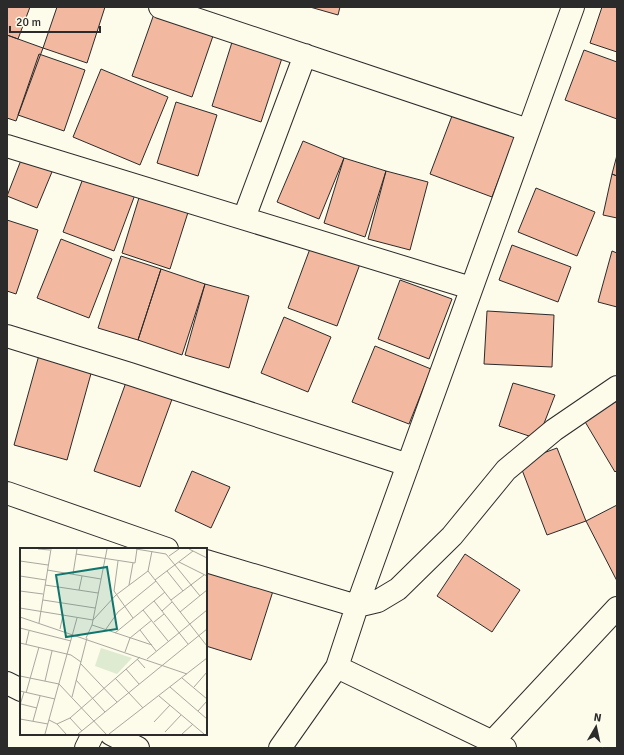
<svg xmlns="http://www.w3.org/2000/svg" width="624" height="755" viewBox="0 0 624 755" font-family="Signika,sans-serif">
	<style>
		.building { fill: #f2b8a0; stroke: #2b2b2b }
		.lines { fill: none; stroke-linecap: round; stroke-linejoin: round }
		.minor-casing { stroke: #2b2b2b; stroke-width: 24 }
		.minor { stroke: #fdfbea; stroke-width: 22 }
		.inset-road { fill: none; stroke: #a9a89e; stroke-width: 1 }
		.view { fill: #0f766e; fill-opacity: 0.15; stroke: #0f766e; stroke-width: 2 }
		.inset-edge { fill: none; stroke: #2b2b2b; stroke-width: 2 }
	</style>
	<rect width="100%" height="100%" fill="#fdfbea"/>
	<path class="building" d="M 7,7 L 30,7 L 18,39 L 7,35 Z
		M 57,7 L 105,7 L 87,63 L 43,48 Z
		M 310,7 L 340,7 L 338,15 Z
		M 602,7 L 617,7 L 617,52 L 590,43 Z
		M 155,11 L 214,33 L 192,97 L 132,76 Z
		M 7,35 L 43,48 L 16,121 L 7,118 Z
		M 233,39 L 283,55 L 261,122 L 212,106 Z
		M 584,50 L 617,62 L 617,119 L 565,100 Z
		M 39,54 L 85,70 L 64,131 L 18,115 Z
		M 101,69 L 168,97 L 140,165 L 73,137 Z
		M 176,102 L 217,115 L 198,176 L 157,163 Z
		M 455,108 L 517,132 L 492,197 L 430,174 Z
		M 303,141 L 344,158 L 319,219 L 277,202 Z
		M 23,155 L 54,167 L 37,208 L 7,196 Z
		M 617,155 L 617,176 L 612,174 Z
		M 344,158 L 386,171 L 365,237 L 324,223 Z
		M 386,171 L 428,182 L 410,250 L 368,239 Z
		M 85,173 L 136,192 L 114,251 L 63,232 Z
		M 612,174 L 617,176 L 617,218 L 603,215 Z
		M 142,188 L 191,203 L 170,269 L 122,253 Z
		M 536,188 L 595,212 L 577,256 L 518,232 Z
		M 7,220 L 38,230 L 16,294 L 7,291 Z
		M 61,239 L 112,259 L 89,318 L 37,298 Z
		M 512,245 L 571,267 L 558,302 L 499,280 Z
		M 311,246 L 360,264 L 337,326 L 288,308 Z
		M 612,251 L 617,253 L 617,307 L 598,302 Z
		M 121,256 L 161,269 L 138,340 L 98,328 Z
		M 161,269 L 205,284 L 182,355 L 138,340 Z
		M 400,280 L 452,299 L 429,359 L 378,339 Z
		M 205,284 L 249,296 L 229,368 L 185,355 Z
		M 487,311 L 554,315 L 552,367 L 484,364 Z
		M 284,317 L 331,337 L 308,392 L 261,373 Z
		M 375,346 L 431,369 L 409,424 L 352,402 Z
		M 39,355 L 92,370 L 67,460 L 14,445 Z
		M 129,374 L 175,391 L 140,487 L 94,471 Z
		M 513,383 L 555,395 L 538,439 L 499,426 Z
		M 617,401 L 617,470 L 615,472 L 584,420 Z
		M 557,448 L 586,521 L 547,535 L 519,462 Z
		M 192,471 L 230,487 L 211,528 L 175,511 Z
		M 617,505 L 617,581 L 586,521 Z
		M 465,554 L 520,590 L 492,632 L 437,596 Z
		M 206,570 L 273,591 L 251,660 L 206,646 Z"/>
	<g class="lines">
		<g class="minor-casing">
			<path id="minor" d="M 160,7 L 528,130
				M 7,146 L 471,288
				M 244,218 L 305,55
				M 7,336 L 130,374 L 408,465
				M 7,493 L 167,549
				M 206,561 L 357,606 L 378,601 L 398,589 L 452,536 L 506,470 L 554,430 L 617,387
				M 337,667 L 505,748
				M 7,683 L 21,690
				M 111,734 L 138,748
				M 493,741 L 617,608
				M 86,748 L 93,734
				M 280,748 L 337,667 L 357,606 L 573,7"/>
		</g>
		<use href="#minor" class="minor"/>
	</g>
	<g transform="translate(20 548)">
		<rect width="187" height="187" fill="#fdfbea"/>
		<path d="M 81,100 L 112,110 L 97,126 L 75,118 Z" fill="#deebd1"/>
		<path class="inset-road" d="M 18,1 L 30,2M 116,1 L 146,6 L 180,48M 169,1 L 187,10M 132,3 L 128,23 L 187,98M 56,6 L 115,15 L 117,1M 149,8 L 159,1M 0,13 L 28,17M 98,13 L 94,43 L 113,70M 159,14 L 187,28M 27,22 L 81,31M 147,23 L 163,43M 53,26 L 57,1M 0,28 L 26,32M 135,32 L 173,3M 25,37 L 78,45M 109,37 L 113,15M 59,42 L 62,28M 0,43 L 23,46M 23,52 L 75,60M 151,52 L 184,27M 134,53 L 168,96M 0,60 L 73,72 L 96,47 L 128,23M 123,62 L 148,93M 142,63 L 152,54M 160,64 L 187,42M 0,69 L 167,126M 134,74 L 144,66M 19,75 L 31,1M 72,77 L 132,97M 0,80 L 51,93M 40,81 L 43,67M 86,81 L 98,64 L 136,33M 120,82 L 136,103M 95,85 L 145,44M 66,90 L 72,77 L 87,1M 0,95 L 51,107 L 61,114M 6,96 L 9,83M 105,104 L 110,90 L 132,72M 117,111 L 125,120M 127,111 L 187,62M 61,116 L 97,154M 106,121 L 119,136M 0,128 L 39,136 L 86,186M 95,130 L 123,160M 162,130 L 187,151M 56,132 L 85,164M 25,133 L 32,103M 150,139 L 187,171M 174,139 L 187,124M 0,143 L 35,151M 6,145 L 19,99M 139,148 L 184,186M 52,149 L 67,90M 1,156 L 17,160M 0,157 L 4,144M 178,163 L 187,153M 50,170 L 62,183M 0,171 L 28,176M 29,172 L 37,176 L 46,186M 13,173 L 20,148M 134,174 L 150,157M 37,176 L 50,170 L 120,109M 145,184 L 161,167M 25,186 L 57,70M 58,186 L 187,81M 89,186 L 187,110M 162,186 L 173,176"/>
		<path class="view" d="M 87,19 L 97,81 L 46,89 L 36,27 Z"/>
		<rect width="187" height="187" class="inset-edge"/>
	</g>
	<rect width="624" height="755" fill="none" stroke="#2b2b2b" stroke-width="16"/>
	<g transform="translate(596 727) rotate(9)" stroke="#fdfbea" stroke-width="3" paint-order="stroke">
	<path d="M0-3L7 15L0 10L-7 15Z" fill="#2b2b2b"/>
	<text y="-6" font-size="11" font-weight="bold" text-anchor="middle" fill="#2b2b2b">N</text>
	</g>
	<path d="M10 26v6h90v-6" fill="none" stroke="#2b2b2b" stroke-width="2"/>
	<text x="16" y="26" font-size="12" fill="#2b2b2b" stroke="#fdfbea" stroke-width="3" paint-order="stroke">20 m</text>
</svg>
